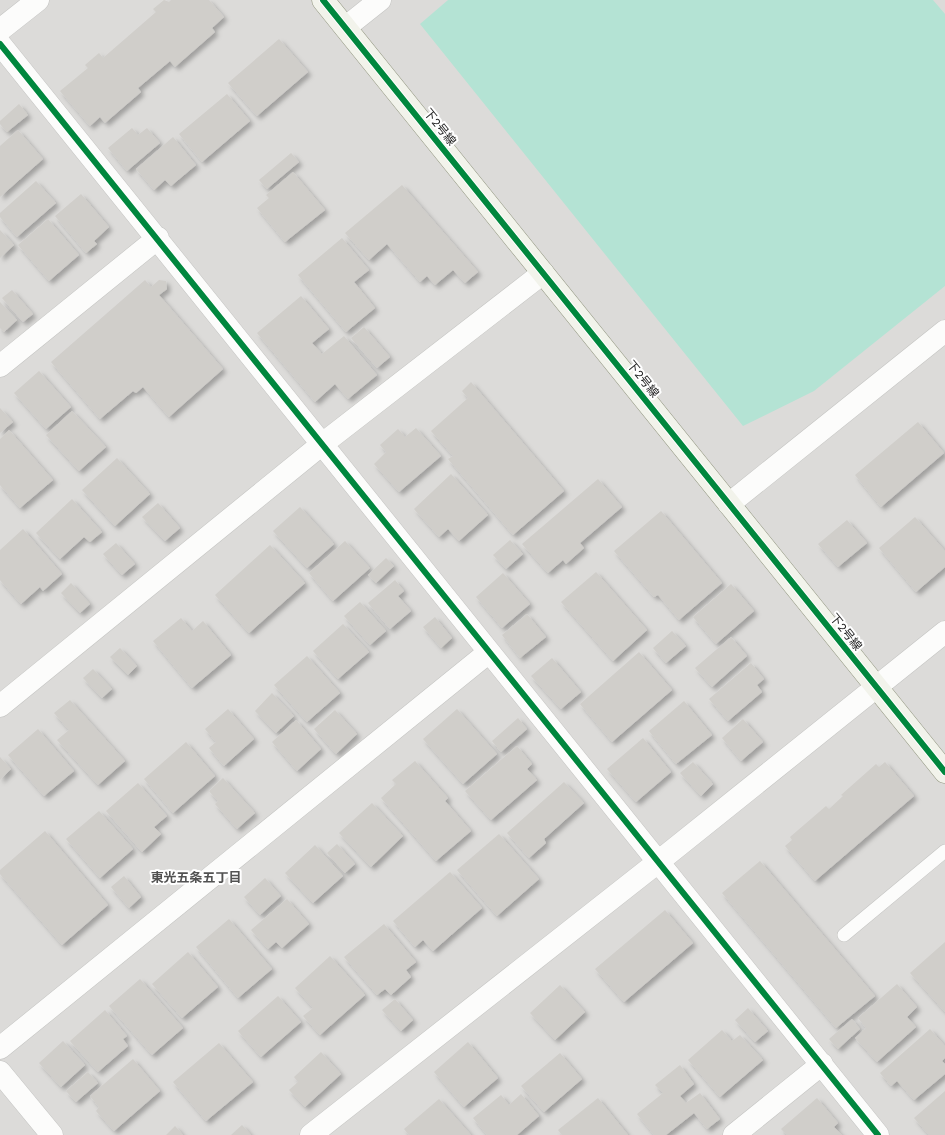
<svg xmlns="http://www.w3.org/2000/svg" width="945" height="1135" viewBox="0 0 945 1135" font-family="'Work Sans','Noto Sans JP',sans-serif">
	<style>
		.residential { fill: #dcdbd9 }
		.pitch { fill: #b4e3d4 }
		.building { fill: #d0ceca; filter: url(#shadow) }
		.lines { fill: none; stroke-linecap: round; stroke-linejoin: round }
		.lane-casing { stroke: #c4c4c2; stroke-width: 14 }
		.street-casing { stroke: #c4c4c2; stroke-width: 23 }
		.secondary-casing { stroke: #929680; stroke-width: 23 }
		.lane { stroke: #fcfcfb; stroke-width: 13 }
		.street { stroke: #fcfcfb; stroke-width: 22 }
		.secondary { stroke: #f2f3eb; stroke-width: 22 }
		.cycleway-casing { stroke: #fff; stroke-width: 8 }
		.cycleway { stroke: #00873e; stroke-width: 6 }
		.labels { text-anchor: middle; stroke-width: 4; stroke-linejoin: round; paint-order: stroke }
		.street-label { font-size: 12px; fill: #1f1f1f; stroke: #fff }
		.neighbourhood-label { font-size: 13px; font-weight: bold; fill: #525252; stroke: #fff }
	</style>
	<defs>
		<filter id="shadow"><feDropShadow dx="3.5" dy="3.5" stdDeviation="2" flood-color="#0004"/></filter>
	</defs>
	<rect width="100%" height="100%" fill="#edece7"/>
	<path class="residential" d="M 0,0 L 945,0 L 945,1135 L 0,1135 Z"/>
	<path class="pitch" d="M 448,0 L 933,0 L 945,14 L 945,286 L 814,391 L 743,426 L 420,24 Z"/>
	<path class="building" d="M 164,0 L 169,2 L 171,0 L 209,0 L 224,17 L 212,28 L 215,32 L 175,67 L 170,61 L 138,88 L 141,92 L 105,123 L 100,117 L 90,126 L 60,91 L 88,68 L 85,65 L 99,53 L 103,58 L 156,12 L 153,9 Z
		M 279,39 L 308,72 L 257,116 L 228,83 Z
		M 227,94 L 250,121 L 202,162 L 179,134 Z
		M 19,104 L 28,115 L 7,132 L 0,124 L 0,121 Z
		M 132,128 L 138,135 L 147,128 L 160,143 L 127,171 L 108,148 Z
		M 18,130 L 43,159 L 0,197 L 0,146 Z
		M 173,137 L 196,165 L 171,186 L 165,180 L 154,190 L 136,169 Z
		M 291,153 L 299,162 L 267,189 L 259,180 Z
		M 293,172 L 325,210 L 285,242 L 257,208 L 269,198 L 266,195 Z
		M 36,181 L 56,203 L 17,237 L 0,217 L 0,213 Z
		M 402,185 L 478,272 L 465,283 L 453,270 L 435,285 L 427,276 L 420,282 L 387,244 L 369,260 L 345,233 Z
		M 81,194 L 109,227 L 94,241 L 97,244 L 86,253 L 55,216 Z
		M 48,219 L 79,255 L 49,281 L 18,245 Z
		M 0,230 L 14,245 L 0,258 Z
		M 342,238 L 369,270 L 354,282 L 375,308 L 346,332 L 298,275 Z
		M 145,280 L 151,287 L 159,280 L 166,281 L 167,289 L 159,295 L 223,369 L 169,417 L 143,387 L 136,393 L 133,391 L 100,419 L 51,362 Z
		M 12,290 L 33,314 L 23,322 L 2,298 Z
		M 301,296 L 329,329 L 312,343 L 322,354 L 344,336 L 377,375 L 348,399 L 335,384 L 315,402 L 257,333 Z
		M 0,302 L 17,320 L 4,332 L 0,328 Z
		M 364,327 L 390,357 L 377,368 L 351,338 Z
		M 39,371 L 71,407 L 46,429 L 14,393 Z
		M 471,382 L 564,491 L 513,535 L 448,459 L 453,456 L 431,431 L 468,398 L 462,391 Z
		M 0,408 L 13,422 L 0,433 Z
		M 72,411 L 106,447 L 79,471 L 46,435 Z
		M 918,422 L 944,453 L 881,507 L 855,475 Z
		M 416,428 L 441,456 L 399,492 L 374,464 L 386,452 L 380,445 L 398,429 L 405,437 Z
		M 9,430 L 53,480 L 20,508 L 0,485 L 0,439 Z
		M 117,458 L 150,494 L 115,526 L 82,490 Z
		M 451,474 L 488,515 L 459,541 L 448,529 L 439,537 L 414,509 Z
		M 598,479 L 622,507 L 580,543 L 584,548 L 566,564 L 563,560 L 548,573 L 522,544 Z
		M 72,499 L 102,532 L 90,542 L 84,537 L 60,559 L 36,533 Z
		M 158,503 L 180,528 L 165,541 L 142,517 Z
		M 300,507 L 334,544 L 307,568 L 273,531 Z
		M 661,511 L 722,583 L 679,620 L 658,595 L 654,597 L 614,551 Z
		M 915,517 L 945,551 L 945,567 L 916,592 L 879,548 Z
		M 847,520 L 867,543 L 838,567 L 818,544 Z
		M 23,529 L 62,574 L 43,591 L 40,587 L 21,604 L 0,580 L 0,550 Z
		M 510,540 L 523,554 L 506,569 L 493,555 Z
		M 345,541 L 370,568 L 333,601 L 309,573 Z
		M 116,543 L 135,564 L 122,575 L 103,554 Z
		M 270,545 L 305,583 L 249,633 L 215,595 Z
		M 386,558 L 394,566 L 376,583 L 368,575 Z
		M 596,572 L 647,630 L 613,661 L 561,602 Z
		M 503,573 L 530,604 L 502,628 L 476,597 Z
		M 395,580 L 404,591 L 398,596 L 411,611 L 390,629 L 368,603 Z
		M 71,583 L 90,604 L 80,613 L 61,593 Z
		M 731,584 L 754,611 L 716,644 L 693,617 Z
		M 360,602 L 386,631 L 370,645 L 344,616 Z
		M 527,614 L 546,637 L 520,658 L 502,635 Z
		M 435,617 L 452,638 L 441,648 L 423,627 Z
		M 181,618 L 192,631 L 203,621 L 231,655 L 192,688 L 153,641 Z
		M 343,624 L 369,652 L 338,679 L 313,651 Z
		M 672,631 L 686,646 L 666,663 L 653,648 Z
		M 731,637 L 747,656 L 712,687 L 695,668 Z
		M 120,648 L 137,666 L 128,675 L 110,657 Z
		M 639,652 L 672,690 L 612,742 L 580,704 Z
		M 307,656 L 340,693 L 307,722 L 274,685 Z
		M 552,658 L 581,692 L 561,709 L 531,676 Z
		M 751,663 L 764,679 L 757,685 L 762,692 L 728,721 L 709,699 Z
		M 93,669 L 112,689 L 102,698 L 83,678 Z
		M 272,693 L 294,716 L 276,733 L 255,711 Z
		M 70,700 L 125,761 L 98,785 L 57,740 L 69,730 L 54,713 Z
		M 684,701 L 712,735 L 676,764 L 649,731 Z
		M 228,709 L 254,739 L 224,766 L 209,748 L 216,742 L 205,729 Z
		M 457,709 L 497,754 L 463,784 L 423,739 Z
		M 335,710 L 357,734 L 336,754 L 314,729 Z
		M 518,718 L 527,729 L 501,752 L 492,741 Z
		M 743,719 L 763,742 L 741,761 L 722,738 Z
		M 296,720 L 321,749 L 297,771 L 272,742 Z
		M 38,729 L 74,771 L 44,796 L 8,755 Z
		M 643,738 L 671,772 L 636,802 L 607,769 Z
		M 186,742 L 215,776 L 173,813 L 144,779 Z
		M 517,746 L 532,764 L 527,769 L 537,780 L 491,820 L 465,791 Z
		M 0,757 L 11,769 L 0,780 Z
		M 415,761 L 448,798 L 445,801 L 471,831 L 436,861 L 381,798 L 396,784 L 392,780 Z
		M 693,762 L 713,784 L 701,796 L 680,773 Z
		M 885,762 L 914,796 L 815,881 L 785,846 L 792,840 L 790,837 L 826,806 L 829,809 L 843,796 L 841,795 L 876,764 L 879,767 Z
		M 223,778 L 255,813 L 237,829 L 215,804 L 218,801 L 209,791 Z
		M 564,782 L 584,803 L 544,839 L 546,843 L 529,858 L 507,833 Z
		M 138,783 L 167,816 L 154,827 L 161,834 L 142,852 L 106,811 Z
		M 372,803 L 403,836 L 371,867 L 339,833 Z
		M 99,811 L 133,849 L 100,878 L 66,839 Z
		M 45,831 L 108,905 L 62,945 L 0,874 L 0,870 Z
		M 499,834 L 539,879 L 497,916 L 457,870 Z
		M 337,844 L 355,864 L 345,873 L 327,853 Z
		M 315,845 L 343,876 L 313,903 L 285,873 Z
		M 760,861 L 875,996 L 836,1028 L 722,893 Z
		M 450,872 L 482,908 L 433,951 L 423,940 L 415,947 L 393,921 Z
		M 124,876 L 141,897 L 129,908 L 111,887 Z
		M 265,878 L 281,896 L 260,915 L 244,897 Z
		M 287,899 L 309,924 L 282,948 L 276,942 L 268,949 L 251,930 Z
		M 665,910 L 693,943 L 624,1002 L 595,969 Z
		M 229,919 L 272,969 L 238,998 L 196,947 Z
		M 384,924 L 416,962 L 406,970 L 411,977 L 391,995 L 385,989 L 377,995 L 344,957 Z
		M 945,942 L 945,1012 L 910,973 Z
		M 188,952 L 218,987 L 182,1018 L 152,984 Z
		M 330,956 L 365,995 L 320,1035 L 303,1016 L 313,1008 L 295,988 Z
		M 140,979 L 183,1028 L 152,1055 L 109,1006 Z
		M 897,984 L 917,1007 L 907,1017 L 916,1027 L 877,1062 L 855,1038 L 866,1028 L 858,1018 Z
		M 560,985 L 585,1012 L 555,1040 L 530,1013 Z
		M 278,996 L 301,1022 L 261,1057 L 238,1031 Z
		M 395,999 L 413,1020 L 401,1031 L 382,1010 Z
		M 748,1008 L 768,1031 L 755,1042 L 735,1020 Z
		M 105,1010 L 127,1036 L 123,1039 L 128,1046 L 98,1072 L 70,1041 Z
		M 852,1019 L 860,1029 L 838,1049 L 829,1039 Z
		M 930,1029 L 945,1046 L 945,1058 L 942,1061 L 945,1064 L 945,1074 L 914,1100 L 897,1081 L 891,1086 L 880,1073 Z
		M 722,1030 L 732,1041 L 740,1035 L 763,1060 L 720,1097 L 688,1060 Z
		M 63,1041 L 85,1065 L 61,1087 L 39,1063 Z
		M 468,1042 L 498,1078 L 464,1107 L 434,1072 Z
		M 219,1043 L 253,1082 L 206,1121 L 173,1082 Z
		M 321,1052 L 341,1074 L 305,1107 L 289,1090 L 298,1082 L 294,1077 Z
		M 560,1053 L 582,1079 L 544,1112 L 521,1086 Z
		M 133,1059 L 160,1091 L 114,1131 L 96,1111 L 99,1107 L 90,1096 Z
		M 680,1065 L 694,1084 L 680,1096 L 686,1103 L 700,1093 L 720,1119 L 707,1129 L 694,1113 L 666,1135 L 654,1135 L 637,1114 L 663,1093 L 655,1085 Z
		M 88,1072 L 98,1083 L 76,1102 L 66,1091 Z
		M 945,1091 L 945,1135 L 929,1135 L 914,1118 Z
		M 521,1094 L 539,1116 L 517,1135 L 487,1135 L 473,1118 L 501,1095 L 509,1105 Z
		M 598,1098 L 628,1135 L 562,1135 L 558,1130 Z
		M 817,1098 L 838,1123 L 834,1127 L 842,1135 L 787,1135 L 781,1129 Z
		M 439,1099 L 471,1135 L 409,1135 L 404,1129 Z
		M 242,1125 L 251,1135 L 231,1135 Z
		M 175,1126 L 183,1135 L 166,1135 Z"/>
	<g class="lines">
		<g class="lane-casing">
			<path id="lane" d="M 844,935 L 945,851"/>
		</g>
		<g class="street-casing">
			<path id="street" d="M 346,27 L 380,0
				M 0,30 L 38,0
				M 0,44 L 878,1135
				M 0,366 L 158,238
				M 729,504 L 945,331
				M 0,706 L 321,445 L 543,273
				M 0,1048 L 489,652
				M 0,1072 L 52,1135
				M 311,1135 L 658,862 L 945,632
				M 734,1135 L 822,1064"/>
		</g>
		<g class="secondary-casing">
			<path id="secondary" d="M 323,0 L 945,772"/>
		</g>
		<use href="#lane" class="lane"/>
		<use href="#street" class="street"/>
		<use href="#secondary" class="secondary"/>
		<g class="cycleway-casing">
			<path id="cycleway" d="M 323,0 L 945,772
				M 0,44 L 878,1135"/>
		</g>
		<use href="#cycleway" class="cycleway"/>
	</g>
	<g class="labels">
		<g class="street-label">
			<text transform="translate(440 127) rotate(51)" y="4">下2号線</text>
			<text transform="translate(643 379) rotate(51)" y="4">下2号線</text>
			<text transform="translate(846 632) rotate(51)" y="4">下2号線</text>
		</g>
		<g class="neighbourhood-label">
			<text x="196" y="882">東光五条五丁目</text>
		</g>
	</g>
</svg>
